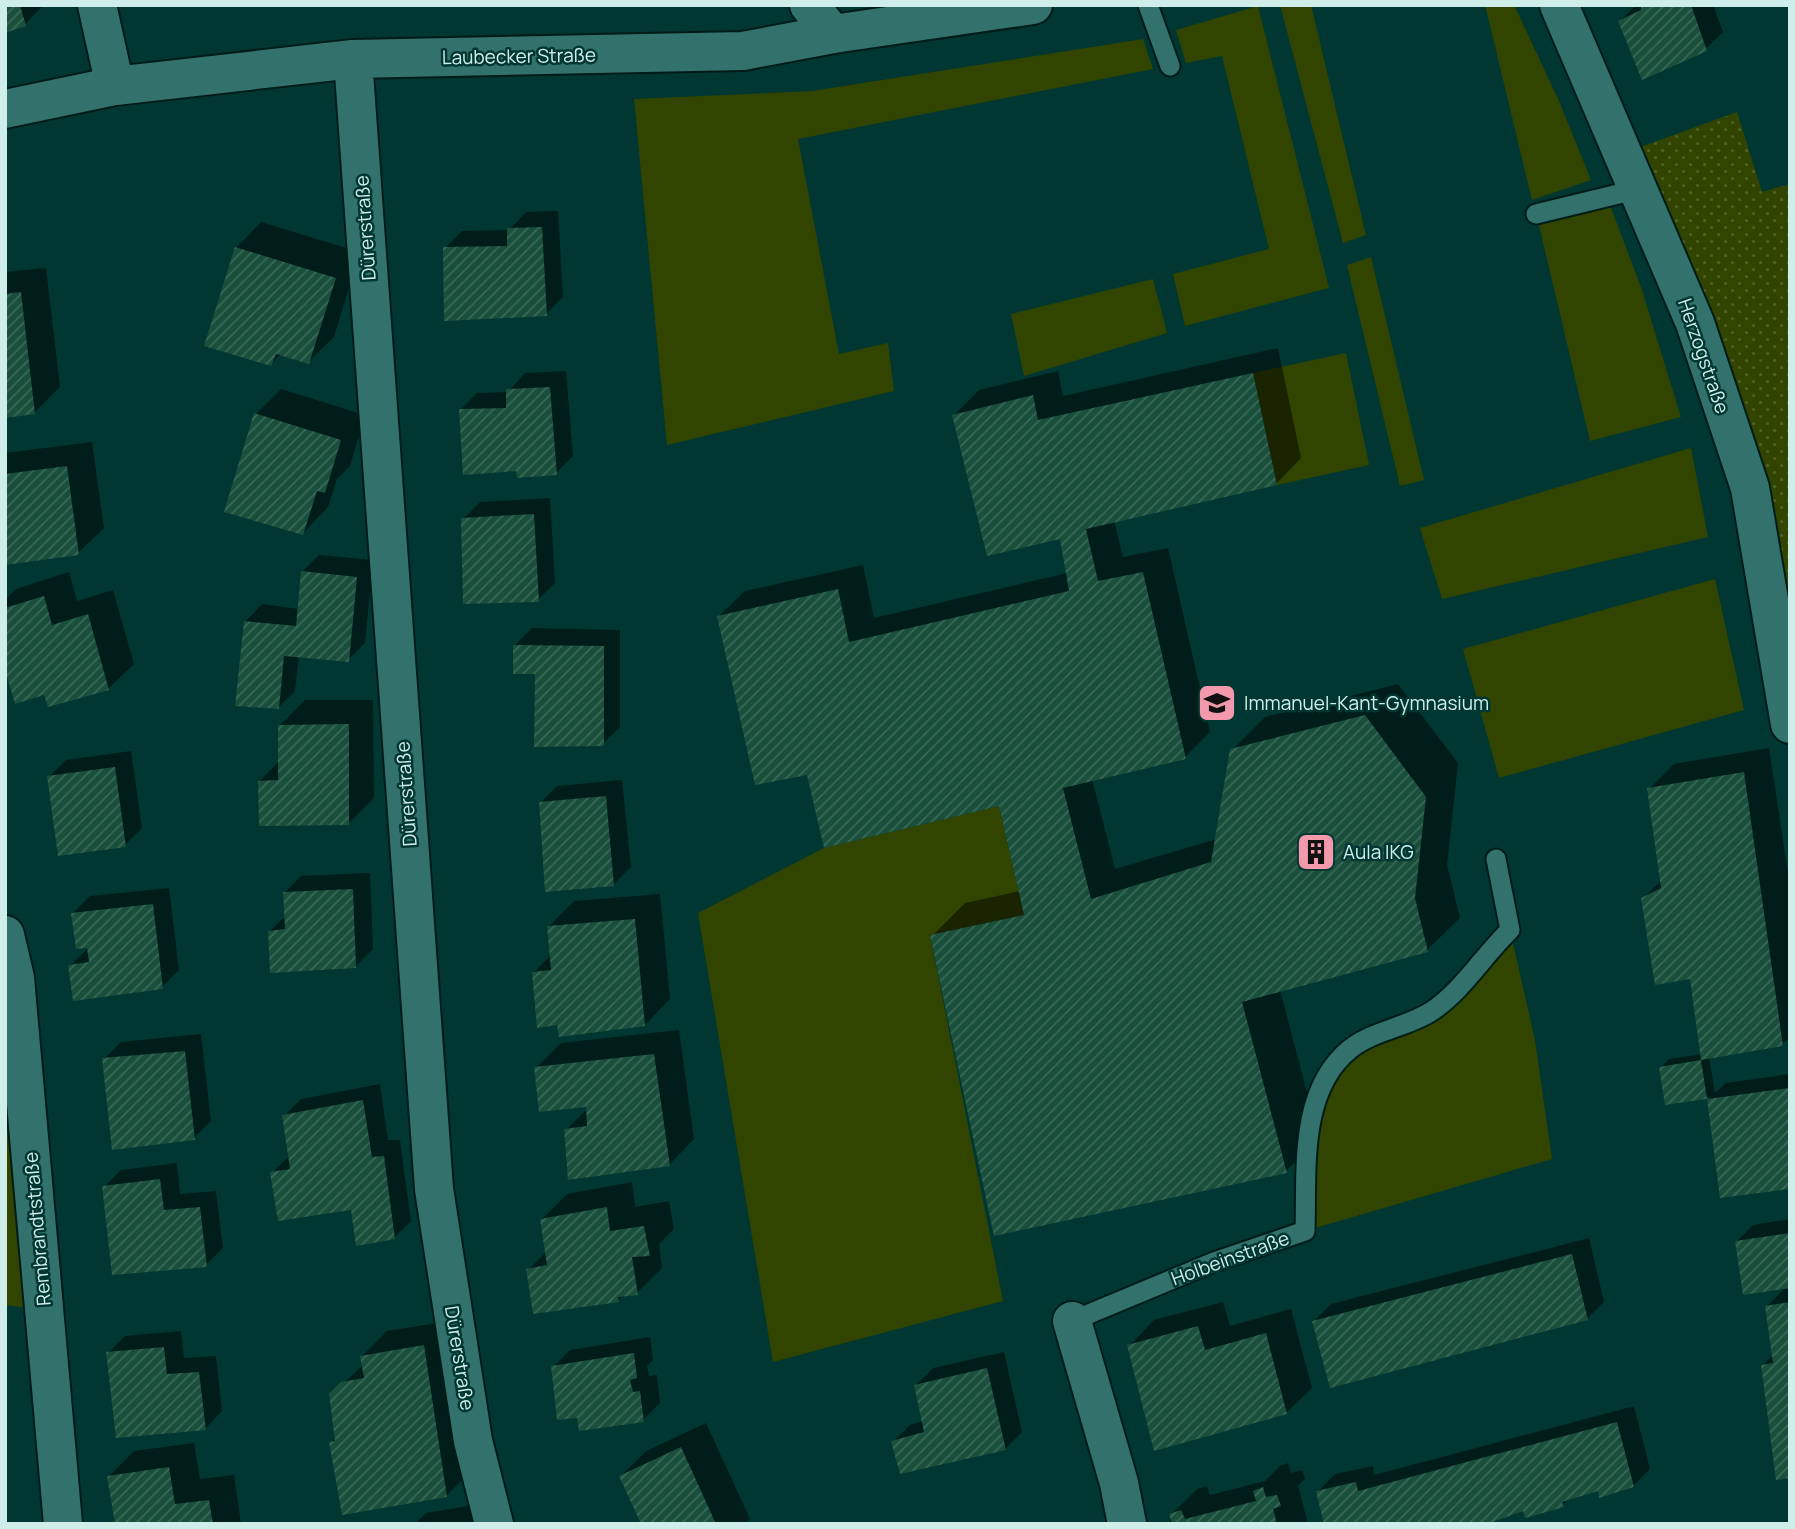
<svg xmlns="http://www.w3.org/2000/svg" width="1795" height="1529" viewBox="0 0 1795 1529" font-family="Manrope,sans-serif">
	<style>
		.grass { fill: #314500 }
		.park { fill: url(#park-dots) }
		.shadow { fill: #0007 }
		.building { fill: url(#building-hatch) }
		.lines { fill: none; stroke-linecap: round; stroke-linejoin: round }
		.lane-casing { stroke: #001c19; stroke-width: 23 }
		.street-casing { stroke: #001c19; stroke-width: 42 }
		.lane { stroke: #33726c; stroke-width: 19 }
		.street { stroke: #33726c; stroke-width: 38 }
		.labels { text-anchor: middle; stroke-width: 5; stroke-linejoin: round; paint-order: stroke }
		.street-label { font-size: 19px; fill: #cfeeea; stroke: #013732 }
		.poi-label { font-size: 19px; fill: #cfeeea; stroke: #013732; text-anchor: start }
	</style>
	<defs>
		<pattern id="park-dots" width="8" height="8" patternUnits="userSpaceOnUse" patternTransform="scale(1.75)"><rect width="8" height="8" fill="#314500"/><path d="M2 2h.1M6 6h.1" fill="none" stroke="#4e6025" stroke-width="1.8" stroke-linecap="round"/></pattern>
		<pattern id="building-hatch" width="6" height="6" patternUnits="userSpaceOnUse" patternTransform="scale(1.75)"><rect width="6" height="6" fill="#1a4f3c"/><path d="M-1 1l2-2M0 6l6-6M5 7l2-2" fill="none" stroke="#3a6958"/></pattern>
	</defs>
	<rect width="100%" height="100%" fill="#013732"/>
	<path class="grass" d="M 1280,5 L 1311,5 L 1366,235 L 1343,243 Z
		M 1485,5 L 1514,5 L 1559,101 L 1591,180 L 1532,200 Z
		M 1258,6 L 1329,288 L 1185,326 L 1173,274 L 1269,249 L 1222,56 L 1186,63 L 1176,30 Z
		M 1143,39 L 1153,69 L 798,139 L 839,354 L 888,343 L 894,391 L 667,445 L 634,99 L 812,91 Z
		M 1610,205 L 1642,290 L 1681,417 L 1590,441 L 1539,225 Z
		M 1371,257 L 1424,480 L 1400,486 L 1347,265 Z
		M 1153,279 L 1167,333 L 1024,376 L 1011,314 Z
		M 1346,353 L 1369,465 L 1277,485 L 1253,373 Z
		M 1691,448 L 1708,537 L 1442,599 L 1420,528 Z
		M 1715,579 L 1744,710 L 1499,778 L 1463,649 Z
		M 999,806 L 1024,915 L 930,935 L 1003,1301 L 773,1362 L 698,913 L 824,848 Z
		M 1510,930 L 1535,1040 L 1552,1159 L 1305,1231 L 1309,1135 L 1345,1055 L 1419,1016 Z
		M 5,935 L 44,1310 L 5,1305 Z"/>
	<path class="park" d="M 1737,112 L 1762,192 L 1790,184 L 1790,679 L 1750,488 L 1624,153 Z"/>
	<path class="shadow" d="M 5,5 L 44,5 L 25,24 Z
		M 1636,5 L 1713,5 L 1723,32 L 1706,49 L 1620,21 Z
		M 558,211 L 563,297 L 546,314 L 445,248 L 462,231 L 509,230 L 526,212 Z
		M 261,222 L 360,252 L 334,337 L 308,362 L 281,354 L 271,364 L 236,248 Z
		M 46,268 L 60,387 L 34,413 L 5,416 L 5,272 Z
		M 1278,348 L 1301,458 L 1276,484 L 1114,520 L 1123,557 L 1168,548 L 1210,732 L 1185,757 L 1092,779 L 1115,869 L 1217,839 L 1232,750 L 1265,717 L 1398,684 L 1458,763 L 1447,865 L 1460,918 L 1427,950 L 1280,990 L 1319,1138 L 1286,1171 L 932,936 L 965,903 L 1020,891 L 1000,804 L 808,773 L 719,616 L 745,591 L 863,565 L 874,618 L 1067,573 L 1061,537 L 954,415 L 979,390 L 1058,371 L 1063,396 Z
		M 566,371 L 573,456 L 556,473 L 518,469 L 460,410 L 477,393 L 508,392 L 525,373 Z
		M 281,389 L 365,415 L 350,466 L 337,479 L 328,507 L 303,533 L 256,414 Z
		M 92,442 L 104,528 L 78,553 L 5,563 L 5,453 Z
		M 550,498 L 555,583 L 538,600 L 463,519 L 480,502 Z
		M 319,555 L 373,560 L 365,643 L 348,660 L 299,655 L 295,691 L 278,708 L 246,621 L 262,604 L 299,609 L 302,572 Z
		M 69,572 L 77,601 L 113,590 L 134,664 L 108,689 L 45,693 L 5,663 L 5,600 L 16,589 Z
		M 532,628 L 620,630 L 620,727 L 603,744 L 515,645 Z
		M 305,700 L 373,700 L 374,798 L 349,823 L 260,781 L 279,761 L 280,725 Z
		M 1769,748 L 1790,886 L 1790,1037 L 1782,1044 L 1709,1057 L 1715,1093 L 1726,1083 L 1790,1074 L 1790,1187 L 1721,1196 L 1709,1097 L 1666,1103 L 1661,1067 L 1669,1059 L 1702,1054 L 1692,979 L 1643,898 L 1662,880 L 1649,789 L 1674,764 Z
		M 131,751 L 142,828 L 125,845 L 49,777 L 66,760 Z
		M 622,780 L 631,867 L 614,884 L 540,803 L 557,786 Z
		M 370,873 L 373,949 L 356,966 L 270,931 L 286,915 L 284,893 L 301,876 Z
		M 169,888 L 179,970 L 162,987 L 70,966 L 90,946 L 73,913 L 90,896 Z
		M 660,894 L 670,999 L 645,1025 L 559,1023 L 534,972 L 552,954 L 549,926 L 574,901 Z
		M 679,1030 L 694,1139 L 669,1165 L 566,1130 L 588,1108 L 536,1068 L 561,1043 Z
		M 201,1034 L 211,1121 L 194,1138 L 104,1059 L 121,1042 Z
		M 380,1084 L 388,1140 L 400,1140 L 411,1221 L 394,1238 L 352,1208 L 272,1173 L 290,1155 L 284,1116 L 301,1099 Z
		M 177,1163 L 180,1194 L 216,1191 L 223,1248 L 206,1265 L 104,1187 L 121,1170 Z
		M 632,1182 L 635,1207 L 669,1201 L 674,1229 L 659,1244 L 662,1268 L 637,1293 L 624,1295 L 618,1300 L 528,1270 L 547,1251 L 542,1219 L 567,1194 Z
		M 1790,1219 L 1790,1476 L 1763,1365 L 1774,1354 L 1766,1307 L 1786,1287 L 1736,1242 L 1753,1225 Z
		M 1589,1238 L 1604,1302 L 1587,1319 L 1314,1321 L 1331,1304 Z
		M 1223,1302 L 1230,1326 L 1291,1309 L 1312,1388 L 1286,1413 L 1129,1346 L 1154,1320 Z
		M 449,1321 L 472,1470 L 446,1496 L 331,1442 L 336,1438 L 331,1395 L 363,1365 L 362,1356 L 387,1331 Z
		M 181,1331 L 184,1358 L 216,1356 L 222,1411 L 206,1428 L 108,1353 L 125,1336 Z
		M 650,1337 L 653,1360 L 647,1366 L 649,1376 L 657,1375 L 660,1403 L 643,1420 L 553,1367 L 570,1350 Z
		M 1004,1352 L 1022,1432 L 1005,1449 L 893,1442 L 910,1425 L 924,1421 L 916,1385 L 933,1368 Z
		M 1634,1406 L 1650,1469 L 1633,1486 L 1599,1489 L 1571,1497 L 1563,1505 L 1526,1516 L 1524,1509 L 1496,1517 L 1490,1524 L 1326,1524 L 1318,1491 L 1335,1474 L 1373,1466 L 1374,1475 Z
		M 706,1423 L 750,1519 L 745,1524 L 643,1524 L 621,1476 L 646,1451 Z
		M 194,1443 L 200,1479 L 234,1475 L 241,1524 L 116,1524 L 109,1476 L 134,1451 Z
		M 1288,1463 L 1291,1473 L 1302,1470 L 1305,1479 L 1298,1486 L 1308,1524 L 1170,1524 L 1171,1515 L 1197,1489 L 1207,1486 L 1210,1495 L 1265,1481 L 1280,1466 Z
		M 474,1505 L 477,1524 L 415,1524 L 426,1513 Z"/>
	<path class="building" d="M 5,5 L 20,5 L 26,26 L 5,33 Z
		M 1641,5 L 1691,5 L 1707,51 L 1642,80 L 1618,21 L 1641,10 Z
		M 542,227 L 547,316 L 444,321 L 443,247 L 507,246 L 507,228 Z
		M 235,247 L 336,278 L 309,364 L 276,354 L 271,366 L 204,346 Z
		M 21,292 L 35,414 L 5,418 L 5,294 Z
		M 1253,373 L 1277,485 L 1086,529 L 1098,581 L 1143,572 L 1186,759 L 1063,788 L 1091,899 L 1211,862 L 1230,749 L 1365,715 L 1426,797 L 1415,898 L 1428,952 L 1242,1002 L 1287,1173 L 994,1236 L 930,935 L 1024,915 L 999,806 L 824,848 L 807,775 L 755,785 L 717,616 L 838,589 L 849,642 L 1069,591 L 1060,539 L 987,556 L 952,415 L 1033,395 L 1038,420 Z
		M 550,387 L 557,475 L 517,478 L 516,471 L 463,475 L 459,409 L 506,408 L 506,389 Z
		M 254,413 L 341,440 L 325,493 L 317,491 L 303,535 L 224,512 Z
		M 67,466 L 79,555 L 5,565 L 5,474 Z
		M 534,514 L 539,602 L 463,604 L 461,518 Z
		M 301,571 L 357,577 L 349,662 L 284,656 L 279,709 L 235,706 L 244,621 L 296,626 Z
		M 44,596 L 52,625 L 88,614 L 109,690 L 48,707 L 44,695 L 15,704 L 5,670 L 5,608 Z
		M 513,645 L 604,646 L 604,746 L 534,747 L 535,674 L 513,674 Z
		M 349,724 L 349,825 L 259,826 L 258,781 L 278,780 L 278,725 Z
		M 115,767 L 126,847 L 58,856 L 47,776 Z
		M 1744,772 L 1783,1046 L 1701,1060 L 1690,979 L 1655,985 L 1641,898 L 1661,888 L 1647,788 Z
		M 606,796 L 614,886 L 545,892 L 539,802 Z
		M 353,889 L 356,968 L 270,973 L 268,931 L 285,929 L 283,892 Z
		M 153,904 L 163,989 L 73,1001 L 68,965 L 89,962 L 87,948 L 76,949 L 71,913 Z
		M 635,919 L 645,1026 L 559,1037 L 557,1025 L 537,1028 L 532,972 L 551,970 L 547,926 Z
		M 185,1051 L 195,1140 L 112,1150 L 102,1058 Z
		M 654,1054 L 670,1166 L 568,1180 L 564,1129 L 587,1126 L 586,1107 L 539,1112 L 534,1067 Z
		M 1701,1060 L 1707,1099 L 1790,1088 L 1790,1189 L 1720,1198 L 1707,1099 L 1665,1105 L 1659,1067 Z
		M 363,1100 L 372,1157 L 384,1156 L 395,1239 L 356,1246 L 351,1210 L 278,1221 L 270,1172 L 290,1169 L 282,1115 Z
		M 160,1179 L 164,1210 L 200,1207 L 207,1267 L 112,1275 L 102,1186 Z
		M 607,1207 L 610,1231 L 644,1226 L 650,1256 L 632,1257 L 638,1295 L 618,1297 L 619,1302 L 533,1314 L 526,1269 L 547,1265 L 540,1219 Z
		M 1790,1233 L 1790,1288 L 1743,1295 L 1735,1241 Z
		M 1572,1254 L 1588,1320 L 1330,1388 L 1312,1321 Z
		M 1790,1302 L 1790,1478 L 1776,1480 L 1761,1365 L 1773,1363 L 1765,1306 Z
		M 1198,1326 L 1205,1350 L 1266,1333 L 1287,1414 L 1154,1451 L 1127,1345 Z
		M 424,1345 L 447,1497 L 342,1515 L 329,1442 L 335,1441 L 329,1394 L 341,1382 L 364,1378 L 360,1356 Z
		M 164,1347 L 167,1374 L 199,1372 L 206,1430 L 116,1438 L 106,1352 Z
		M 634,1353 L 637,1378 L 630,1380 L 633,1392 L 640,1391 L 644,1422 L 579,1431 L 577,1418 L 557,1420 L 551,1366 Z
		M 987,1368 L 1006,1450 L 900,1474 L 891,1441 L 924,1432 L 914,1385 Z
		M 1617,1422 L 1634,1487 L 1599,1498 L 1598,1491 L 1562,1502 L 1564,1507 L 1525,1518 L 1523,1511 L 1487,1524 L 1324,1524 L 1316,1491 L 1356,1482 L 1358,1491 Z
		M 681,1447 L 716,1524 L 641,1524 L 619,1476 Z
		M 169,1467 L 175,1504 L 209,1500 L 213,1524 L 115,1524 L 107,1476 Z
		M 1263,1487 L 1266,1497 L 1277,1495 L 1281,1506 L 1273,1509 L 1277,1524 L 1172,1524 L 1169,1514 L 1181,1510 L 1185,1519 L 1256,1501 L 1253,1491 Z"/>
	<g class="lines">
		<g class="lane-casing">
			<path id="lane" d="M 1148,5 L 1170,66
				M 1536,214 L 1639,189
				M 1072,1321 L 1214,1262 L 1305,1231 C 1307,1172 1298,1091 1350,1049 C 1374,1030 1408,1027 1432,1011 C 1463,990 1483,956 1510,930 L 1496,859"/>
		</g>
		<g class="street-casing">
			<path id="street" d="M 97,5 L 115,86
				M 809,5 L 833,34
				M 1559,5 L 1695,323 L 1750,488 L 1790,724
				M 353,59 L 434,1189 L 473,1441 L 494,1524
				M 5,109 L 115,86 L 353,59 L 743,51 L 833,34 L 1033,5
				M 5,935 L 15,978 L 63,1524
				M 1072,1321 L 1119,1483 L 1127,1524"/>
		</g>
		<use href="#lane" class="lane"/>
		<use href="#street" class="street"/>
	</g>
	<defs>
		<g id="school-square" transform="scale(2.0125)"><rect x="-9" y="-9" width="18" height="18" rx="4" fill="#f29aac" stroke="#013732"/><path d="M0-5L7-2L0 1L-7-2ZM-4 1L0 2.5L4 1V4Q0 6-4 4Z" fill="#111"/></g>
		<g id="building-square" transform="scale(2.0125)"><rect x="-9" y="-9" width="18" height="18" rx="4" fill="#f29aac" stroke="#013732"/><path d="M-4-6H4V6H1V3H-1V6H-4ZM-2.5-4.3h1.7v1.8h-1.7ZM.8-4.3h1.7v1.8H.8ZM-2.5-1h1.7V.8h-1.7ZM.8-1h1.7V.8H.8Z" fill="#111"/></g>
	</defs>
	<g fill-rule="evenodd">
		<use href="#school-square" x="1217" y="703"/>
		<use href="#building-square" x="1316" y="852"/>
	</g>
	<g class="labels">
		<g class="street-label">
			<text transform="translate(519 56) rotate(-1)" y="7">Laubecker Straße</text>
			<text transform="translate(365 228) rotate(-94)" y="7">Dürerstraße</text>
			<text transform="translate(1704 356) rotate(71)" y="7">Herzogstraße</text>
			<text transform="translate(406 794) rotate(-94)" y="7">Dürerstraße</text>
			<text transform="translate(37 1229) rotate(-95)" y="7">Rembrandtstraße</text>
			<text transform="translate(1230 1258) rotate(-20)" y="7">Holbeinstraße</text>
			<text transform="translate(460 1358) rotate(81)" y="7">Dürerstraße</text>
		</g>
		<g class="poi-label">
			<text x="1244" y="710">Immanuel-Kant-Gymnasium</text>
			<text x="1343" y="859">Aula IKG</text>
		</g>
	</g>
	<rect width="1795" height="1529" fill="none" stroke="#cfeeea" stroke-width="14"/>
</svg>
